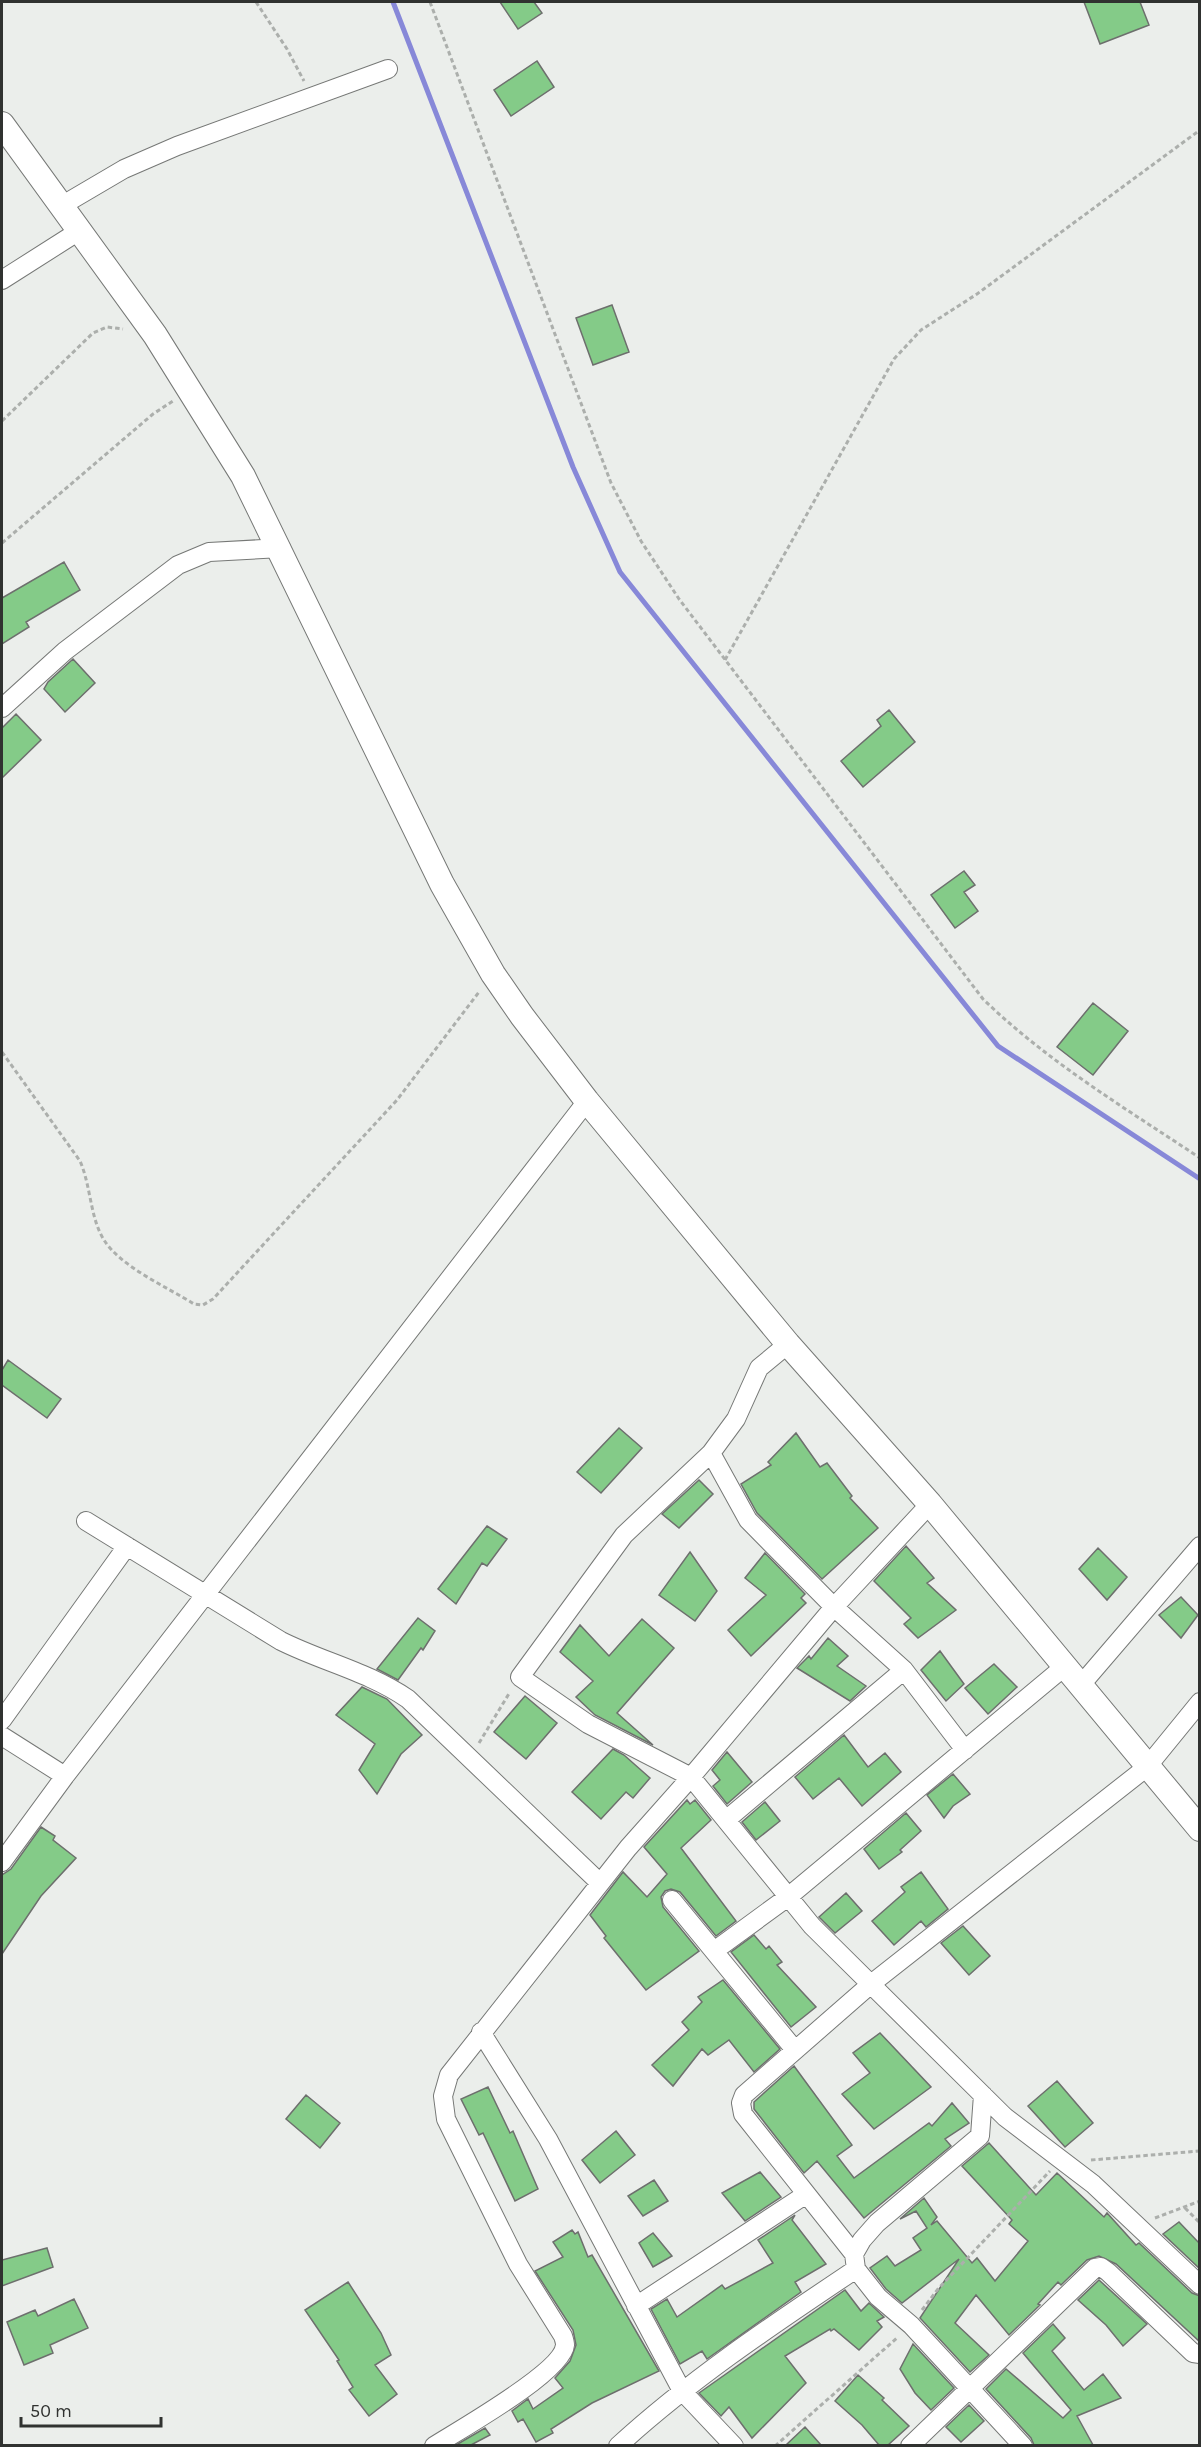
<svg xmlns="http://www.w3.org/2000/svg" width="1201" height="2447" viewBox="0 0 1201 2447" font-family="Karla,sans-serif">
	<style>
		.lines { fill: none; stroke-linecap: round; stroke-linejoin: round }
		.stream { stroke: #8788d8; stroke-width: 5 }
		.building { fill: #84cb88; stroke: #6d6f6d; stroke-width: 1.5 }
		.street-casing { stroke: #767876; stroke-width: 20 }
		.secondary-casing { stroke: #767876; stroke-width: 26 }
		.path { stroke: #acafac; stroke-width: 3; stroke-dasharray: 4.5 3; stroke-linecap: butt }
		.street { stroke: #fff; stroke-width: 18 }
		.secondary { stroke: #fff; stroke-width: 24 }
	</style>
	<rect width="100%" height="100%" fill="#ebeeeb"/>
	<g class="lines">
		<path class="stream" d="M 393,2 L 573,467 L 620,572 L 998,1046 L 1200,1179"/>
	</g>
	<path class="building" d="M 500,2 L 534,2 L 542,13 L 518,29 Z
		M 1084,2 L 1140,2 L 1149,25 L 1100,44 Z
		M 537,61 L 554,87 L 511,116 L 494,90 Z
		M 612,305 L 629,352 L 593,365 L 576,318 Z
		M 64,562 L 80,590 L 26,622 L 29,627 L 2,644 L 2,598 Z
		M 73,659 L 95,683 L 65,712 L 44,689 L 48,682 Z
		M 889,710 L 915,742 L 863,787 L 841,761 L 881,726 L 877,720 Z
		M 16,714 L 41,740 L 2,778 L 2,728 Z
		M 964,871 L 975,885 L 964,892 L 978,911 L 955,928 L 931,895 Z
		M 1093,1003 L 1128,1031 L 1093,1075 L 1057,1047 Z
		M 8,1360 L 61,1399 L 47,1418 L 2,1385 L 2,1370 Z
		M 619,1428 L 642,1448 L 601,1493 L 577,1472 Z
		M 796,1433 L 820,1467 L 827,1463 L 852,1496 L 850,1498 L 878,1528 L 822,1579 L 757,1513 L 741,1484 L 771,1465 L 768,1462 Z
		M 699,1480 L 713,1494 L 679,1528 L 662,1514 Z
		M 487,1526 L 507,1539 L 487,1566 L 482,1563 L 456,1604 L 438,1589 Z
		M 906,1546 L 934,1578 L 927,1583 L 956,1610 L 918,1638 L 904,1624 L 911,1618 L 874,1581 Z
		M 1098,1548 L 1127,1577 L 1107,1600 L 1079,1569 Z
		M 690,1552 L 717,1591 L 695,1621 L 659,1595 Z
		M 765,1553 L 805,1594 L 801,1598 L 806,1603 L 751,1656 L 728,1630 L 766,1595 L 745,1578 Z
		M 1181,1597 L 1198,1615 L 1181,1638 L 1159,1615 Z
		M 418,1618 L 435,1631 L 423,1650 L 421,1648 L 398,1680 L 377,1669 Z
		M 642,1619 L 674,1648 L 617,1713 L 653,1745 L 595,1715 L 576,1697 L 593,1681 L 560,1652 L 580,1625 L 609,1656 Z
		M 828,1638 L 848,1656 L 837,1666 L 866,1686 L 850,1701 L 797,1668 L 809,1656 L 811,1659 Z
		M 940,1651 L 964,1684 L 946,1701 L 921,1670 Z
		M 994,1664 L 1017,1687 L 988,1714 L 965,1688 Z
		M 362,1687 L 387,1699 L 422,1735 L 401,1754 L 377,1794 L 359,1770 L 375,1744 L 336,1715 Z
		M 525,1696 L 557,1723 L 526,1759 L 494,1732 Z
		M 844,1735 L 868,1767 L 885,1753 L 901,1772 L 862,1806 L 839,1778 L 813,1799 L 795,1777 Z
		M 613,1749 L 624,1755 L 650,1778 L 633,1798 L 626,1792 L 601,1819 L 572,1792 Z
		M 727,1752 L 752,1782 L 727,1804 L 713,1786 L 720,1780 L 712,1770 Z
		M 953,1774 L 970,1794 L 953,1806 L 944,1818 L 927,1795 Z
		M 687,1800 L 690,1804 L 695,1800 L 711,1820 L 681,1848 L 736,1921 L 716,1936 L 680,1892 L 671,1889 L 665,1891 L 661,1897 L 663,1907 L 699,1951 L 646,1990 L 604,1938 L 606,1936 L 590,1915 L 623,1872 L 647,1897 L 667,1874 L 644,1847 Z
		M 765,1802 L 780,1821 L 756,1840 L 742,1822 Z
		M 906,1813 L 921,1831 L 900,1850 L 902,1852 L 879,1869 L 864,1849 Z
		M 41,1827 L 55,1836 L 53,1840 L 76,1858 L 41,1896 L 2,1954 L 2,1875 L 11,1869 Z
		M 921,1872 L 948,1909 L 926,1927 L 921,1921 L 894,1945 L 872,1921 L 905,1892 L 901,1887 Z
		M 846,1893 L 862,1911 L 835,1933 L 819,1917 Z
		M 963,1926 L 990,1956 L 969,1975 L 941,1943 Z
		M 754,1935 L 766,1949 L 769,1946 L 782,1962 L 777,1965 L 816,2007 L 791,2027 L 731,1952 Z
		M 723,1980 L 780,2049 L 754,2072 L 729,2040 L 708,2055 L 702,2049 L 673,2086 L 652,2065 L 689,2030 L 682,2022 L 702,2002 L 698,1997 Z
		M 880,2033 L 931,2087 L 874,2129 L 842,2094 L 870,2073 L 853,2053 Z
		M 794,2066 L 852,2145 L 837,2156 L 854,2178 L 929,2123 L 932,2126 L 952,2103 L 969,2123 L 945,2139 L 951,2146 L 864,2218 L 817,2161 L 804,2173 L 754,2109 L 754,2102 Z
		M 1057,2081 L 1093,2123 L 1065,2147 L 1028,2106 Z
		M 488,2087 L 510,2133 L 513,2131 L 538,2189 L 515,2201 L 483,2133 L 479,2135 L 461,2099 Z
		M 306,2095 L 340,2123 L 320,2148 L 286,2119 Z
		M 616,2131 L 635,2155 L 600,2183 L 582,2160 Z
		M 989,2143 L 1036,2195 L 1057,2173 L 1104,2217 L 1107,2213 L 1136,2245 L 1139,2243 L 1192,2293 L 1200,2296 L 1200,2342 L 1116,2264 L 1099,2256 L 1087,2260 L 1061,2285 L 1058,2282 L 1038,2304 L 1040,2305 L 1009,2335 L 976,2295 L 955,2323 L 989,2355 L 970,2372 L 920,2318 L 959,2259 L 902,2303 L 886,2289 L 870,2268 L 887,2256 L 895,2266 L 921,2250 L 913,2238 L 927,2228 L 916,2211 L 900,2219 L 924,2198 L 937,2217 L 931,2225 L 937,2221 L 972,2263 L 977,2258 L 995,2281 L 1028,2241 L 1009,2224 L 1012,2220 L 962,2166 Z
		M 760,2172 L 781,2197 L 745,2221 L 722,2193 Z
		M 654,2180 L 668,2201 L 643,2216 L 628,2196 Z
		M 795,2215 L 792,2220 L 826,2264 L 795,2282 L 801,2292 L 707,2359 L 702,2351 L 680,2364 L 651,2309 L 667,2299 L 677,2317 L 722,2285 L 725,2289 L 773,2263 L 758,2240 Z
		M 1179,2222 L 1200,2244 L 1200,2269 L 1163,2234 Z
		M 572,2230 L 575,2234 L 578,2232 L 588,2257 L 592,2255 L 659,2371 L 592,2403 L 551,2429 L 553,2433 L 536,2442 L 523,2419 L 518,2422 L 512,2411 L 528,2399 L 533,2409 L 563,2388 L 555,2378 L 570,2361 L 576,2345 L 573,2330 L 535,2271 L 563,2257 L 553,2242 Z
		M 653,2233 L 672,2256 L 653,2267 L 639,2243 Z
		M 47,2248 L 53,2267 L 2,2286 L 2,2260 Z
		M 1099,2280 L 1147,2324 L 1123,2346 L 1106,2325 L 1078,2300 Z
		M 348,2282 L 381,2333 L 391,2355 L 375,2365 L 397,2394 L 369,2416 L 349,2390 L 353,2387 L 337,2361 L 339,2360 L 305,2310 Z
		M 845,2290 L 861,2311 L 869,2303 L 884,2317 L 877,2321 L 882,2327 L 859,2350 L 834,2329 L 831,2331 L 830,2329 L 785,2356 L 806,2383 L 752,2438 L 729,2407 L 721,2416 L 699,2393 Z
		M 74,2299 L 88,2328 L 50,2345 L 53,2353 L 24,2365 L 7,2322 L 35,2310 L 38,2316 Z
		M 1053,2324 L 1065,2338 L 1052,2351 L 1084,2390 L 1103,2374 L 1121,2398 L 1077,2416 L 1093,2445 L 1034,2445 L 1031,2438 L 986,2389 L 1006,2369 L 1063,2418 L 1071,2410 L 1023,2353 Z
		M 913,2344 L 954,2388 L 931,2410 L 915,2393 L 900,2369 Z
		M 858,2375 L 884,2398 L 882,2400 L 909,2426 L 888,2445 L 879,2445 L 862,2425 L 835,2401 Z
		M 969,2405 L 984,2421 L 961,2442 L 946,2427 Z
		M 805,2427 L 821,2445 L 786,2445 Z
		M 485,2428 L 490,2435 L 471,2445 L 456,2445 Z"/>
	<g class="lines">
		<g class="street-casing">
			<path id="street" d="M 61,206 L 124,169 L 177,146 L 388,69
				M 2,280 L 79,231
				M 2,708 L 65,651 L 178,565 L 209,552 L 281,548
				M 711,1453 L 748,1520 L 834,1607 L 904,1670 L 965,1750
				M 930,1504 L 834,1607 L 691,1777 L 812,1926 L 1005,2117 L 1093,2184 L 1200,2285
				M 86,1521 L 281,1641 C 323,1662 369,1672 408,1699 L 600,1883
				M 1080,1686 L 1200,1546
				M 2,1720 L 127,1546
				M 2,1736 L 65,1776
				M 726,1820 L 904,1670
				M 2,1862 L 65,1776 L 587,1101
				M 672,1900 L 795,2050
				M 714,1951 L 788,1897 L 1064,1667
				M 481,2032 L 548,2139 L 682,2391 L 734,2446
				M 983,2095 L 980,2136 L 877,2223 L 862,2240 L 854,2254 L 856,2269 L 878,2297 L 911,2325 L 1023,2446
				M 854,2254 L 743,2114 L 741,2103 L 744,2095 L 871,1984 L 1147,1767 L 1200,1702
				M 636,2306 L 805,2195
				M 434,2446 C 459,2430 563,2372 565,2345 C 565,2342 564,2339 563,2336 L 518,2264 L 446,2119 L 443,2096 L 449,2075 L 628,1848 L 691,1777 L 588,1724 L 520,1677 L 624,1535 L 711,1453 L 736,1419 L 759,1368 L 788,1344
				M 618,2446 C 691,2379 774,2324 856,2269
				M 910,2446 L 1095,2268 L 1101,2267 L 1108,2272 L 1193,2353 L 1200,2354"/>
		</g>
		<g class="secondary-casing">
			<path id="secondary" d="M 2,124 L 155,335 L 243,476 L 442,884 L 493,974 L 522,1016 L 587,1101 L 788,1344 L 930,1504 L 1200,1829"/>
		</g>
		<path class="path" d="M 256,2 L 287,49 L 304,81
			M 430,2 L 611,483 L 641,541 L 679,599 L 983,999 C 1048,1062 1125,1108 1200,1158
			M 2,421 L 93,333 L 107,327 L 123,329
			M 2,543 L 153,414 L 173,401
			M 725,660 L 894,359 L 921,330 L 977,294 L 1200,130
			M 2,1052 L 80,1161 C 91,1186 90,1218 104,1240 C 121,1267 167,1287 194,1304 L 203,1305 L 213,1299 L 397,1100 L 479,992
			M 479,1743 L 510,1692
			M 1091,2160 L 1200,2151
			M 1185,2208 L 1200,2223
			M 1155,2218 L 1200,2201
			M 922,2310 L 938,2289 L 1050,2171
			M 775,2446 L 898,2337"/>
		<use href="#street" class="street"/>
		<use href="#secondary" class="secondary"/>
	</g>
	<rect width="1201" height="2447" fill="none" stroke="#303230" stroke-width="6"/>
	<path d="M21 2417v9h140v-9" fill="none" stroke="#303230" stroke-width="3"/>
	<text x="30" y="2417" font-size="18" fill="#303230" stroke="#ebeeeb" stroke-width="4.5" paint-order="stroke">50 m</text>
</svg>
